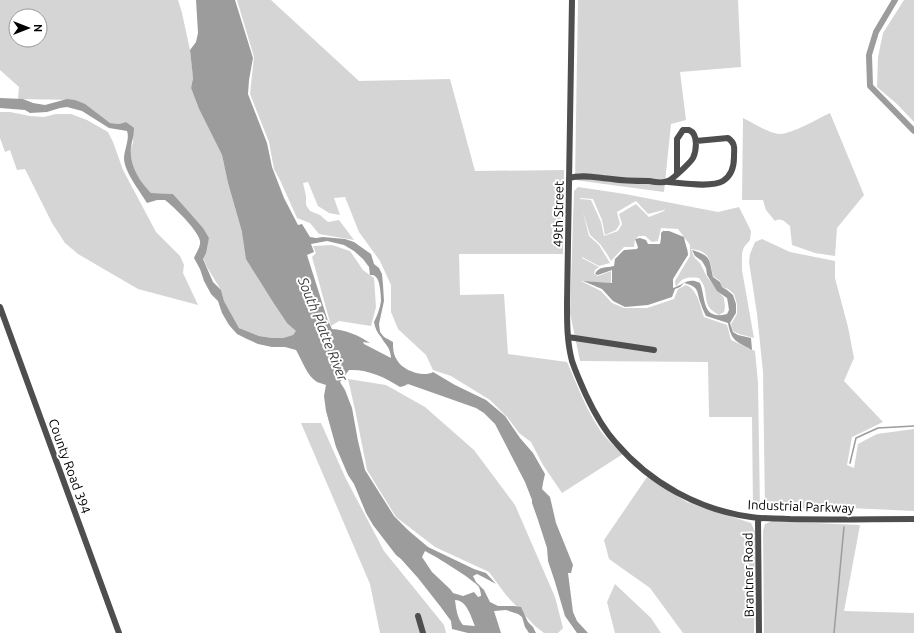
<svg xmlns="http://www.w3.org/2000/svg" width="914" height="633" viewBox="0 0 914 633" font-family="Ubuntu,sans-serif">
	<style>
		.green { fill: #d5d5d5; fill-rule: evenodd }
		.water { fill: #9c9c9c; fill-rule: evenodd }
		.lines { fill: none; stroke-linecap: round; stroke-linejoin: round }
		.stream { stroke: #9c9c9c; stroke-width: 1.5 }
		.canal { stroke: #9c9c9c; stroke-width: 6 }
		.minor { stroke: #4e4e4e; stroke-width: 6 }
		.labels { text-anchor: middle; stroke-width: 4; stroke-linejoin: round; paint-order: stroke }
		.street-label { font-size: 13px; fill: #000; stroke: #fff }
		.water-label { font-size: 14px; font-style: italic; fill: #3d3d3d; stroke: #fff }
	</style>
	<rect width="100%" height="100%" fill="#fff"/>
	<path class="green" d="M 0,0 L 178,0 L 182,13 L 190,50 L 193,77 L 191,88 L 199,109 L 222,155 L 228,183 L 242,232 L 297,331 L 293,335 L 283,338 L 272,338 L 259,336 L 239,328 L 224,301 L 221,290 L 207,267 L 203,258 L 209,238 L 173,194 L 151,193 C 139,181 129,166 131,148 C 132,145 134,142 133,139 C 133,135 128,126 126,122 L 119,124 L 110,123 L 75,100 L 18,99 L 19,87 L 0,70 ZM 16,16 L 40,16 L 40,40 L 16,40 Z
		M 237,0 L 271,0 L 359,81 L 450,79 L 475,171 L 564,170 L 563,254 L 459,254 L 460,295 L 504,294 L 508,354 L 567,362 C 577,384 585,407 598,427 C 604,437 614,446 623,454 L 562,493 L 543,465 L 531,442 L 519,433 L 508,418 L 490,400 L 451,376 L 433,370 L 426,355 L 398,329 L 391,312 L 391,285 L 380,261 L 359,232 L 345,197 L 334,198 L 340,215 L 329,213 L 318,206 L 308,182 L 303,183 L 306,196 L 306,205 L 310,211 L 320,215 L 328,222 L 339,220 L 354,240 L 319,234 L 310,223 L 297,218 L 280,180 L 274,169 L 269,142 L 250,94 L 254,57 Z
		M 578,0 L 738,0 L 741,67 L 680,72 L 686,120 L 671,124 L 664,192 L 604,184 L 575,180 Z
		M 904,0 L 914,0 L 914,122 L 897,104 L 877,87 L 878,57 L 883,33 Z
		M 0,112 L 10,112 L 30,116 L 44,117 L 56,114 L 71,114 L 87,120 L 108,132 L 113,142 L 123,170 L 156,232 L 180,256 L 184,265 L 183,273 L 198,305 L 138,289 L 78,254 L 65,243 L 52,223 L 25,169 L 17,170 L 10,150 L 5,152 L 0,138 Z
		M 830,113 L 864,195 L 837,228 L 835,256 L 815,253 L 792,245 L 790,226 C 785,222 781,217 775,221 L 766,210 L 763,200 L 742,200 L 743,118 C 753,123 767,132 778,134 C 791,135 817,119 830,113 Z
		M 578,187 L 625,194 L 718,212 L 739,207 L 751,231 L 750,240 L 744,247 L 742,253 L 742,270 L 754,338 L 739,334 L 733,331 L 731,324 L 737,314 L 737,304 L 734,294 L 728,289 L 722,287 L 720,281 L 713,276 C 710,260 710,251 691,249 L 694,257 L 700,263 L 707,277 L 724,298 L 725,307 L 724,312 L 719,315 C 703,306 708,301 704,286 C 703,283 701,281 699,278 C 687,277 683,277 676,287 L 675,281 L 690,256 L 690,245 L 678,229 L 661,228 L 658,241 L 652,242 L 645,236 L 639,236 L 635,239 L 634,247 L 624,247 L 611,261 L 607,254 L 600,244 L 590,235 L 583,212 L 589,236 L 599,245 L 610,263 L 599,266 L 582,257 L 582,261 L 582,258 L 599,267 L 595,270 L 594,274 L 598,276 L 611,271 L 611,283 L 581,281 L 601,291 L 612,303 L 624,308 L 647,308 L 674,299 L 678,289 L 686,285 C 698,290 700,306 704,317 L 727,325 L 731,340 L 755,351 L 758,383 L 760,511 L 753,510 L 752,417 L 709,417 L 708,362 L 580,361 L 570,313 L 574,191 ZM 580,198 L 593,199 L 602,220 L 605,235 L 616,230 L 620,224 L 617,212 L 636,201 L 648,214 L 664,210 L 666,207 L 664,211 L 649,217 L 636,204 L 619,214 L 622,224 L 618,231 L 604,236 L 601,222 L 591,200 L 580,199 Z
		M 762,239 L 790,252 L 835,261 L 835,278 L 848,327 L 854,358 L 844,381 L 883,422 L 852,437 L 847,465 L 854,468 L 858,444 L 877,434 L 914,429 L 914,511 L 850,508 L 765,509 L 763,372 L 757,314 L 749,262 L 750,254 L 755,242 Z
		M 332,245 L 350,251 L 363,270 L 374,278 L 376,307 L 371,326 L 339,321 L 331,326 L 312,257 L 316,253 L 313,246 Z
		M 348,379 L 386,385 L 425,407 L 474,450 L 515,505 L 555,597 L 563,628 L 558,633 L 544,633 L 535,626 L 506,595 L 489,572 L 435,547 L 396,517 L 367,470 L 356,414 Z
		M 301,423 L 321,423 L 345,477 L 384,551 L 444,625 L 446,633 L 380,633 L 370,584 Z
		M 647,477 L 687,502 L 751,523 L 755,532 L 754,633 L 683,633 L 650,588 L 609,559 L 604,540 Z
		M 772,521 L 860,525 L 844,611 L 914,613 L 914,633 L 764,633 L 763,531 L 765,524 Z
		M 615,584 L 651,618 L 661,633 L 615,633 L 607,602 Z"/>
	<path class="water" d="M 196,0 L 235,0 L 253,58 L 249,80 L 248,94 L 267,143 L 272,167 L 284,198 L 298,225 L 302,224 L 310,237 L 316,238 L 323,237 L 345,239 L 354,242 L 371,254 L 374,264 L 379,268 L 382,274 L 383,285 L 384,301 L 379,324 L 380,332 L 384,337 L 393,342 C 393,348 393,354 397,360 C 402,370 423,378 433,372 L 455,385 L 486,400 L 505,416 L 520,438 L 533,453 L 545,474 L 543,483 L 542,489 L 550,497 L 556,523 L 573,565 L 571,573 L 568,573 L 573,612 L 577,621 L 588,633 L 577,633 L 565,616 L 555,582 L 548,561 L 547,548 L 538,520 L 532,503 L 532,500 L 525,482 L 495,424 L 484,413 L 476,408 L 408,384 L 404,386 L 400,387 C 385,377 367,369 349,370 L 340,382 L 345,390 L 352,408 L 358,441 L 365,470 L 394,516 L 409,531 L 428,547 L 474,569 L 486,573 L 496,584 L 485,578 L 477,574 L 473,576 L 476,582 L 484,590 L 490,602 L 498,606 L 514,606 L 521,607 L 528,622 L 533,627 L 536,633 L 529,633 L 525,627 L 522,617 L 518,614 L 506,610 L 494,611 L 501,633 L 468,633 L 452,629 L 451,621 L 440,606 L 418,578 L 401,559 L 396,555 L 373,525 L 366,513 L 354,484 L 348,475 L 336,447 L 326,411 L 324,396 L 326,385 C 323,384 320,383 317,382 C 307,376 302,360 296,350 L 285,347 L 272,347 L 258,344 L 247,339 L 237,334 L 229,325 L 222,313 L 218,301 L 211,294 L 204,281 L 200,269 L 194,258 C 196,253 201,246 200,241 C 198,230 174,207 165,200 L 157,200 L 147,203 C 140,191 125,173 124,159 C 124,150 130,139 127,131 L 109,128 L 82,111 L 67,107 L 60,108 L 47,112 L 30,113 L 25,110 L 0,108 L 0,98 L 23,99 L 33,103 L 45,105 L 67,99 L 75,100 L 85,104 L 110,123 L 119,124 L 126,122 L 134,128 C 134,135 132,141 131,147 C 129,165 139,181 151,193 L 173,194 L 203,228 L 209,238 L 206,253 L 203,259 L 213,282 L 221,290 L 224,301 L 239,328 L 259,336 L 272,338 L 283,338 L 293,335 L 296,331 L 287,323 L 273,302 L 246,259 L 242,232 L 228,183 L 222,155 L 199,109 L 191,88 L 193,78 L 190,50 L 196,42 L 198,33 ZM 327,241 L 344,245 L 354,251 L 363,259 L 369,267 L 370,275 C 373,275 374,275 376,277 C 380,280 381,296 381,301 C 380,308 377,316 374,322 C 375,328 377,332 381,337 C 386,346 390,346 391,358 L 364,344 L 363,342 L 370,343 C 358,335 346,330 332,329 L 327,318 L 307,255 L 314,252 L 311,244 ZM 425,551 C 435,556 473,579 479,587 C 480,590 481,593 481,596 L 478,597 L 474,592 L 463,596 L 453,593 L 450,589 L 432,572 L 422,557 ZM 455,600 C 467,600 471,617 475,626 L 463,625 C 457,618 456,608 455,600 Z
		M 663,231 L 669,231 L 684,237 C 685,244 688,249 688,255 L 686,258 L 673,279 L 673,288 C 684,285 687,277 700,283 C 706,297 701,321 727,314 L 729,310 L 728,303 L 727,298 L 717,291 L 707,275 L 706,268 L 702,261 L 695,256 L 692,250 C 711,256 709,258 713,277 L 720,282 L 722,287 L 727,290 L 733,295 L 736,304 L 736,313 L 730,323 L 733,332 L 738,335 L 751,338 L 752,350 C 738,342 731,342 728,323 L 706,316 C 704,312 702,308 701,304 C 696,291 700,287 684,283 L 680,287 L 675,289 L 672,297 L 648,305 L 625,307 L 613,301 L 602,289 L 583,281 L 612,283 L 612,270 L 598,275 L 595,274 C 598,266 607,268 614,266 L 615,259 L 624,250 L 637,249 L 638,247 L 635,239 L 640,238 L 646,240 L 648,244 L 660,244 L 661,238 L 661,233 Z"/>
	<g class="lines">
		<path class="stream" d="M 850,463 L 856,438 L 878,428 L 914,426
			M 834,633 L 844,527"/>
		<path class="canal" d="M 895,0 L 876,32 L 869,55 L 870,86 L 914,131"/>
		<path class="minor" d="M 572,0 L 567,304 C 567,324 567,342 572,361 C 576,373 581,384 586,395 C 594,412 603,429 616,443 C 650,483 699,510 751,517 C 764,519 777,518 790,519 C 831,520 873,519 914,519
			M 569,178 C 583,174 598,178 612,179 C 624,181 637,181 649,181 C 654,182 664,183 668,181 C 673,179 690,163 693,158 C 696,152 699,134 689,130 C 689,130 684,130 683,130 L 677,139 L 677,174
			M 668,182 C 681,183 712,188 723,181 C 731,176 734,166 734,157 C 734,148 736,144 728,138 L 696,141
			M 0,307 L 119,633
			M 568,337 L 654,350
			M 758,518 L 759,633
			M 418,616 L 423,633"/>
	</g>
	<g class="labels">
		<g class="street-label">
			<text transform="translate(558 214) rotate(-89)" y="5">49th Street</text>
			<text transform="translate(70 466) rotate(70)" y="5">County Road 394</text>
			<text transform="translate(801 506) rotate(2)" y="5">Industrial Parkway</text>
			<text transform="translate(748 575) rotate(-91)" y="5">Brantner Road</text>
		</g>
		<g class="water-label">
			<text transform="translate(323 329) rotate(68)" y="5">South Platte River</text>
		</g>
	</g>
	<g transform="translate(28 28) rotate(90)"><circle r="19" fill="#ffffff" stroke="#999999"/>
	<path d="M0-3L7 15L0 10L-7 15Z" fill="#000000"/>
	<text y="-6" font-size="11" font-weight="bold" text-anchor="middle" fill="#000000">N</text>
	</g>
</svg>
